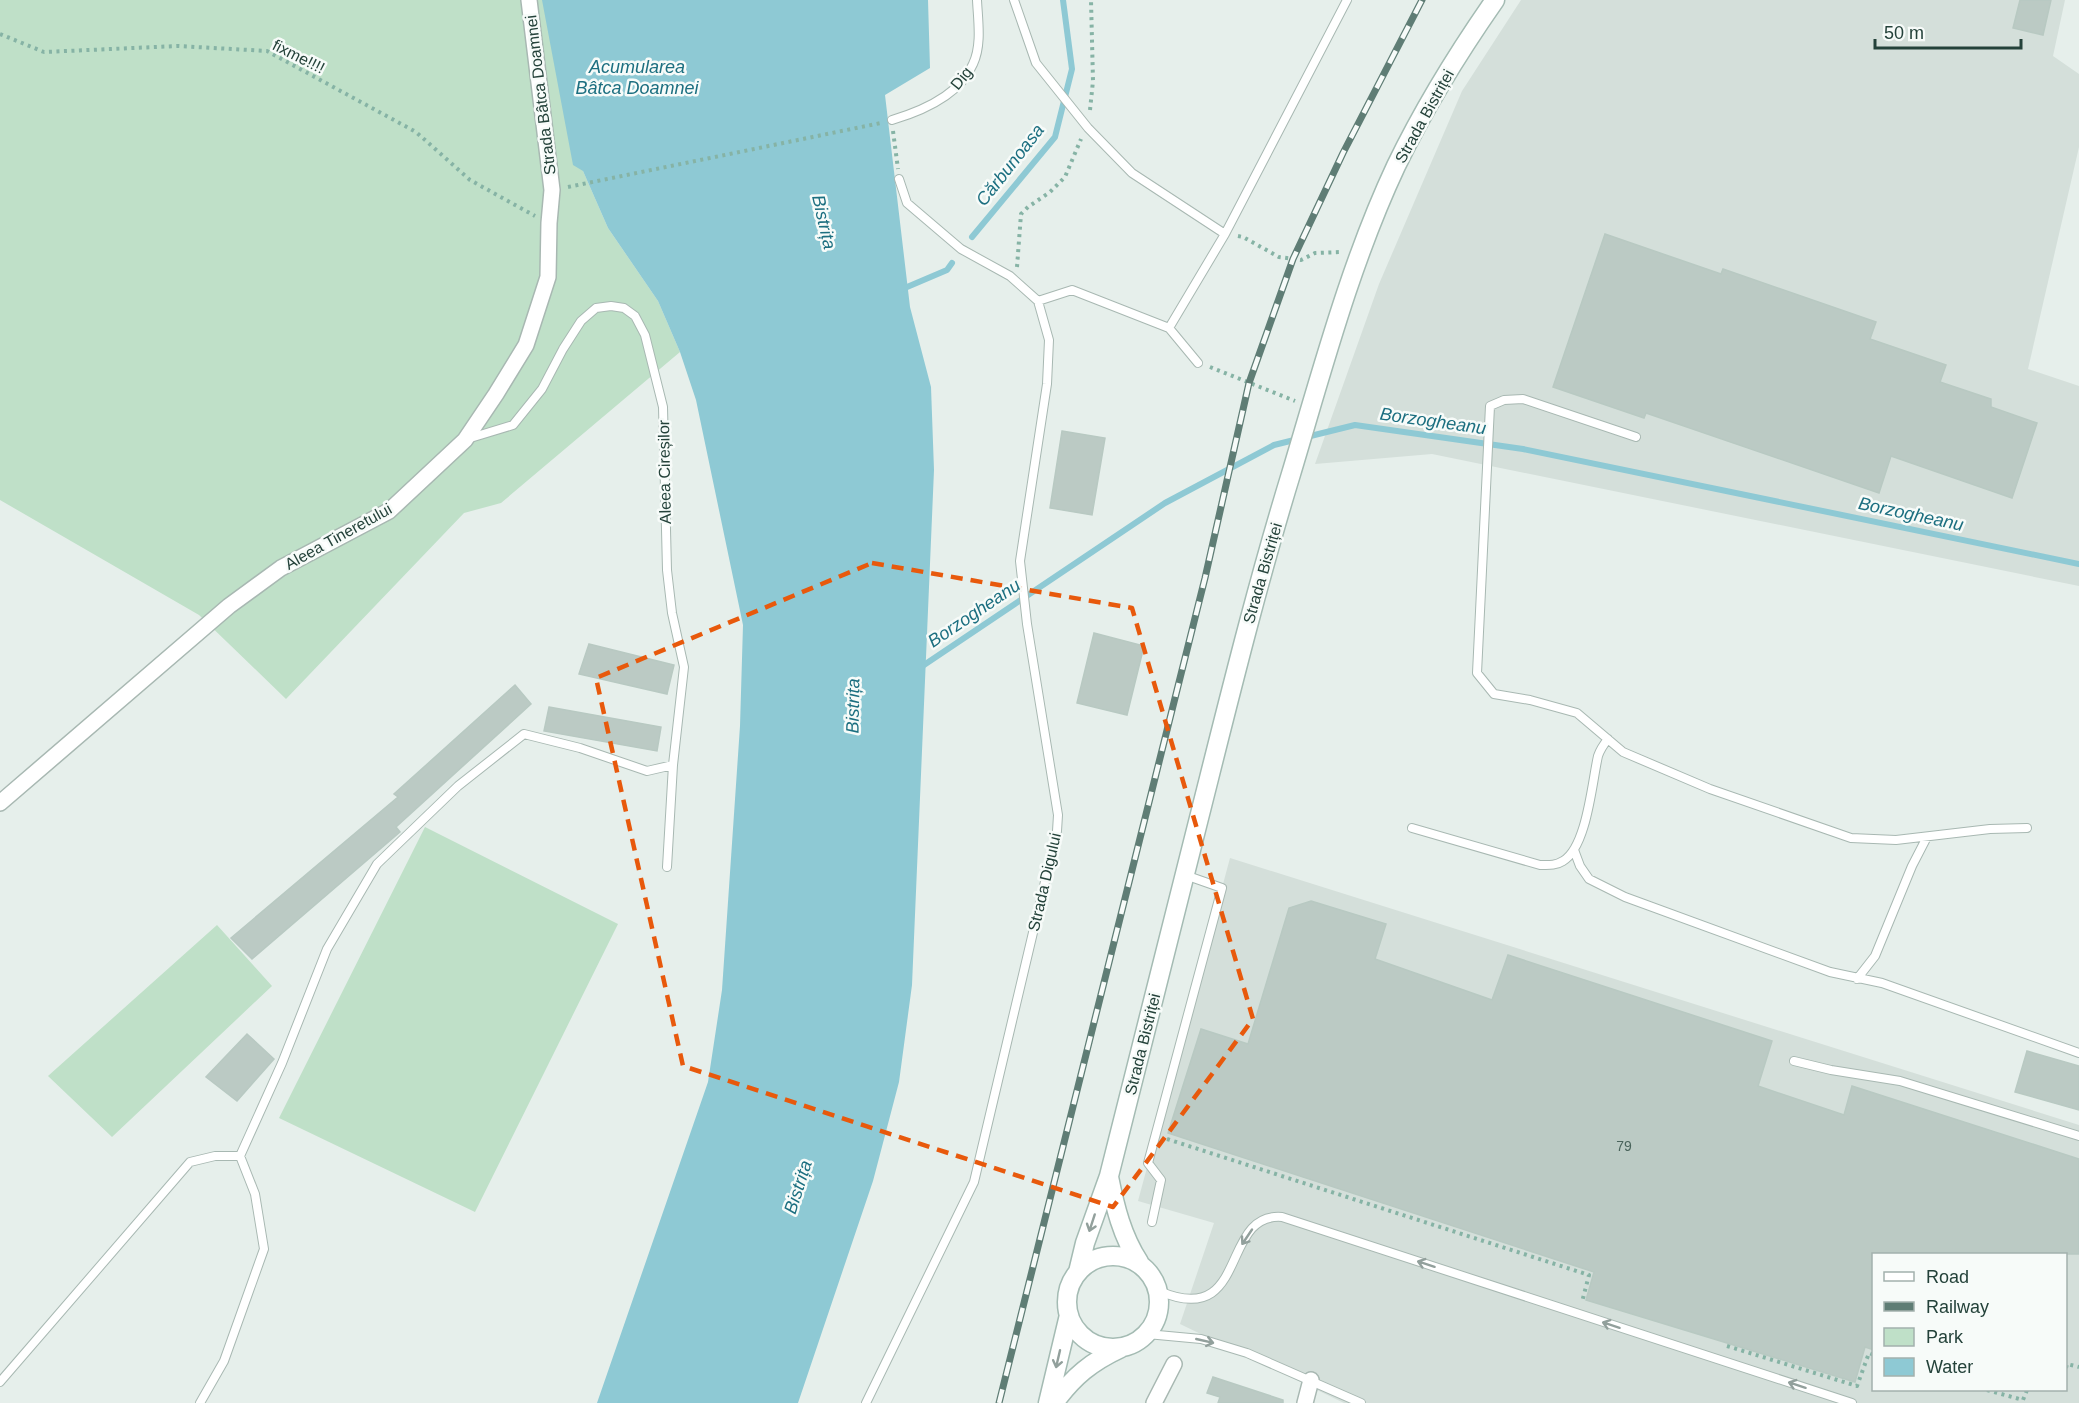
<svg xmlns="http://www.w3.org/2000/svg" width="2079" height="1403" viewBox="0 0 2079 1403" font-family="Arial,sans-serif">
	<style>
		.built { fill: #d4dfda; fill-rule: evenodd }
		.green { fill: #bfe0c8 }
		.water { fill: #8ec9d4 }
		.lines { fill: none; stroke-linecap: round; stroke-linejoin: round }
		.stream { stroke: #8ec9d4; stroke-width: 6 }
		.building { fill: #bbcac4; stroke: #b8c9c2; stroke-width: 1.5 }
		.lane-casing { stroke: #a8b8b2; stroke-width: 10 }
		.street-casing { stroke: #a8b8b2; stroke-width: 18 }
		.secondary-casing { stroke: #a4bbb3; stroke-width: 21 }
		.path { stroke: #86b3a5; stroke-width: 4; stroke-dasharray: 3 4.5; stroke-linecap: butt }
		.lane { stroke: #fff; stroke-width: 8 }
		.street { stroke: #fff; stroke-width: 15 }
		.secondary { stroke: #fff; stroke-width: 18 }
		.rail-casing { stroke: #5f7d75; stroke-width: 7 }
		.rail { stroke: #f7fbf9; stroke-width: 4.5; stroke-dasharray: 14; stroke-linecap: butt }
		.oneway { stroke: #92a09c }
		.marked { fill: none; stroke: #e8590c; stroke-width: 4.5; stroke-dasharray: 12 8; stroke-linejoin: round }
		.labels { text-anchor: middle; stroke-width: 5; stroke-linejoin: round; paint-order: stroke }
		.number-label { font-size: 14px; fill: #4a645c }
		.street-label { font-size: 16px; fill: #24423a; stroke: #f7fbf9 }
		.water-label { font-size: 18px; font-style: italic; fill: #1c6f80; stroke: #f7fbf9 }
	</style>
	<rect width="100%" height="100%" fill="#e6efeb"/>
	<path class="built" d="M 1521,0 L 2065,0 L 2053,56 L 2079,74 L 2079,147 L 2028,369 L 2079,386 L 2079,586 L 1432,454 L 1315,464 L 1379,284 L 1462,91 Z
		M 1230,858 L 2079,1125 L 2079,1403 L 1344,1403 L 1180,1324 L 1214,1223 L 1138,1201 ZM 1874,1254 L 2066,1254 L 2066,1390 L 1874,1390 Z"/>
	<path class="green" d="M 0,0 L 547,0 L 583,171 L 608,228 L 658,301 L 680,352 L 501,503 L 464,513 L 286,699 L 199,615 L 0,500 Z
		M 425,827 L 618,924 L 475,1212 L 279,1118 Z
		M 217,925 L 272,986 L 112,1137 L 48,1076 Z"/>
	<path class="water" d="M 542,0 L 928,0 L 930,68 L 885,95 L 910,307 L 931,387 L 934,470 L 912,985 L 899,1082 L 873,1181 L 798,1403 L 597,1403 L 708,1082 L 722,990 L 740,726 L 743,625 L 696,400 L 680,352 L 658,301 L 608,228 L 583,171 L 573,165 Z"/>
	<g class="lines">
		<path class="stream" d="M 972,237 L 1055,137 L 1072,69 L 1063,0
			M 900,290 L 947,270 L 952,263
			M 921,667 L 1165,503 L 1274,445 L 1355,425 L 1523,449 L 2079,564"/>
	</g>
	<path class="building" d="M 2020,0 L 2051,0 L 2043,35 L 2013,28 Z
		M 1605,234 L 1721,274 L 1723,269 L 1876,322 L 1870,339 L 1946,365 L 1940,382 L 1991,399 L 1991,407 L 2037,423 L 2012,498 L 1891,456 L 1879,493 L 1646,413 L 1644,418 L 1553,387 Z
		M 1062,431 L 1105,438 L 1092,515 L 1050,508 Z
		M 1094,633 L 1144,646 L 1127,715 L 1077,703 Z
		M 589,644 L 674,665 L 667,694 L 579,674 Z
		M 515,685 L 531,704 L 396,827 L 400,832 L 252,959 L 231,938 L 398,797 L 394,794 Z
		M 549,707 L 661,727 L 657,751 L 544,731 Z
		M 1311,901 L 1386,924 L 1375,959 L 1492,1000 L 1508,955 L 1772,1041 L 1758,1086 L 1844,1115 L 1852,1086 L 2079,1159 L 2079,1254 L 1874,1254 L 1874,1350 L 1865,1347 L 1855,1382 L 1586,1300 L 1594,1272 L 1168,1133 L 1201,1029 L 1248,1044 L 1289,908 Z
		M 247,1034 L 274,1059 L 237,1101 L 206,1077 Z
		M 2027,1051 L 2079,1066 L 2079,1110 L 2015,1092 Z
		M 1213,1377 L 1283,1400 L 1283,1403 L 1218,1403 L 1220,1397 L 1207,1393 Z"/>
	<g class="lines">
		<g class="lane-casing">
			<path id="lane" d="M 1014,0 L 1036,63 L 1088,128 L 1132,173 L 1225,234 L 1169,328
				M 892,120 C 922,111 960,95 973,64 C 982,45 978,21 977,0
				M 899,179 L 907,203 L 961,249 L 1010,276 L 1038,301 L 1072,290 L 1169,328 L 1198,363
				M 1225,234 L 1347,0
				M 1636,437 L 1523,399 L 1504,400 L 1490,406 L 1477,673 L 1494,694 L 1530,700 L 1577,713 L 1623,752 L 1710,789 L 1851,838 L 1896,840 L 1990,829 L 2027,828
				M 467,439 L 513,425 L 542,389 L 563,349 L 581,321 L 596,308 L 611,306 L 624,308 L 635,316 L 645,335 L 663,407 L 667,570 L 672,613 L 684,667 L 673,765 L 667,867
				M 1412,828 L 1540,865 C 1548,865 1555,866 1563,861 C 1587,847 1592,782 1598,756 C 1600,750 1604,744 1608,739
				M 1574,850 L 1580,866 L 1589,879 L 1625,897 L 1830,972 L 1882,983 L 2079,1053
				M 1857,979 L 1875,956 L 1912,866 L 1927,837
				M 1794,1061 L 1831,1070 L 1900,1081 L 2079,1136
				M 240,1156 L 282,1063 L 327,949 L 377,864 L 458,786 L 524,734 L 580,748 L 647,771 L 673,765
				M 1152,1222 L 1161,1180 L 1148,1163 L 1222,888 L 1185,875
				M 1159,1291 C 1250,1330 1219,1212 1282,1217 L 1852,1403
				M 1147,1334 L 1201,1339 L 1247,1353 L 1361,1403
				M 0,1382 L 190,1162 L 215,1156 L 240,1156 L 255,1194 L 264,1249 L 224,1361 L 200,1403
				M 866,1403 L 974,1182 L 1057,831 L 1058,815 L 1027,624 L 1020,561 L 1047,384 L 1049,340 L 1038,301"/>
		</g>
		<g class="street-casing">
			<path id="street" d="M 0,803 L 229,606 L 281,568 L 389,511 L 465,440 L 496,394 L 526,345 L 548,277 L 549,223 L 552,190 L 529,0
				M 1154,1403 L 1174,1364
				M 1305,1403 L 1311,1380"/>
		</g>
		<g class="secondary-casing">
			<path id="secondary" d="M 1109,1177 C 1115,1207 1122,1236 1139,1262
				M1067 1302a46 46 0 1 1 92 0a46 46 0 1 1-92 0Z
				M 1078,1272 L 1085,1243 L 1109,1176 C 1139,1057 1169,938 1199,818 C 1228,703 1256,588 1291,474 C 1322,371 1350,264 1396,166 C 1424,108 1458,53 1495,0
				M 1048,1403 L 1069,1315
				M 1054,1403 C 1074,1376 1091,1362 1121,1348"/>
		</g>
		<path class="path" d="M 0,34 L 44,52 L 178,46 L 267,51 L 416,132 L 470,180 L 535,216
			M 1090,110 L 1093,81 L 1091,0
			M 893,131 L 898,169
			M 568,187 L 881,123
			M 1238,236 L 1243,237 L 1279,257 L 1301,260 L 1315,253 L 1342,252
			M 1017,267 L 1021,214 L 1028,207 L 1050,192 L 1065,177 L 1081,139
			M 1210,367 L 1295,401
			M 1167,1139 L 1589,1275 L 1582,1302
			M 1727,1346 L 1857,1386 L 1869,1353 L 1874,1355
			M 2066,1368 L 2067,1364 L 2079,1367
			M 1987,1390 L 2023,1400 L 2027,1390"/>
		<use href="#lane" class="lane"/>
		<use href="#street" class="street"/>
		<use href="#secondary" class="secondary"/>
		<g class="rail-casing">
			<path id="rail" d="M 999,1403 L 1205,578 L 1249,383 L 1293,259 L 1343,153 L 1422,0"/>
		</g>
		<use href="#rail" class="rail"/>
	</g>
	<defs><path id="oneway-shaft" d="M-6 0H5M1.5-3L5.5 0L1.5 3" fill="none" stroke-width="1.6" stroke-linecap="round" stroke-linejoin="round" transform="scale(1.5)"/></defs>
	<g class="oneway">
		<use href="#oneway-shaft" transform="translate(1092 1223) rotate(108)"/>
		<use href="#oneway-shaft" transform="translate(1247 1237) rotate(124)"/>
		<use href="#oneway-shaft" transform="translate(1426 1264) rotate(-162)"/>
		<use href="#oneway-shaft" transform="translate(1611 1325) rotate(-162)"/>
		<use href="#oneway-shaft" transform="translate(1205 1341) rotate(13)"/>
		<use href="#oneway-shaft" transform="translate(1058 1359) rotate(103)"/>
		<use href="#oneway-shaft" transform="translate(1797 1385) rotate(-162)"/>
	</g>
	<path class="marked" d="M 872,563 L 1132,608 L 1253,1019 L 1113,1207 L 683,1066 L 596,678 Z"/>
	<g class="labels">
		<g class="number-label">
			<text x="1624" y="1151">79</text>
		</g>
		<g class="street-label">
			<text transform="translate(299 56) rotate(27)" y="6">fixme!!!!</text>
			<text transform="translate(961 78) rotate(-51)" y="6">Dig</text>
			<text transform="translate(540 95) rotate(-97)" y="6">Strada Bâtca Doamnei</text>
			<text transform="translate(1424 116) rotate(-61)" y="6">Strada Bistriței</text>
			<text transform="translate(664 472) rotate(-91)" y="6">Aleea Cireșilor</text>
			<text transform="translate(338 536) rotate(-29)" y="6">Aleea Tineretului</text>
			<text transform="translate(1262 573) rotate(-74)" y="6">Strada Bistriței</text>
			<text transform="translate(1044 882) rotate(-77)" y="6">Strada Digului</text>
			<text transform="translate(1142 1044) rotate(-76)" y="6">Strada Bistriței</text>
		</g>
		<g class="water-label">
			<text x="637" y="73">Acumularea<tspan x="637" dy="21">Bâtca Doamnei</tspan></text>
			<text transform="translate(1010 165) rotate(-52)" y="6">Cărbunoasa</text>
			<text transform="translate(824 222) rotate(77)" y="6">Bistrița</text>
			<text transform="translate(1433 421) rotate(8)" y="6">Borzogheanu</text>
			<text transform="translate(1911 514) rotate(12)" y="6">Borzogheanu</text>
			<text transform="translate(974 613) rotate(-34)" y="6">Borzogheanu</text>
			<text transform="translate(853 706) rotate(-89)" y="6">Bistrița</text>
			<text transform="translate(798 1187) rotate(-72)" y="6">Bistrița</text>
		</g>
	</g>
	<rect x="1872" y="1253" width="195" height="138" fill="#f7fbf9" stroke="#a3b1ad" stroke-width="1.5"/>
	<rect x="1884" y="1272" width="30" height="9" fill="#ffffff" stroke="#a3b1ad" stroke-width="1.5"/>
	<text x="1926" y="1283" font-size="18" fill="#24423a">Road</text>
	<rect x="1884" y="1302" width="30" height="9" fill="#5f7d75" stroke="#a3b1ad" stroke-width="1.5"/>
	<text x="1926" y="1313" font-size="18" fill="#24423a">Railway</text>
	<rect x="1884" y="1328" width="30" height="18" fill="#bfe0c8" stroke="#a3b1ad" stroke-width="1.5"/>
	<text x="1926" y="1343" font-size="18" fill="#24423a">Park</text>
	<rect x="1884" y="1358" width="30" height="18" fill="#8ec9d4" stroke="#a3b1ad" stroke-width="1.5"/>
	<text x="1926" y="1373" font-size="18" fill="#24423a">Water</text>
	<path d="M1875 39v9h146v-9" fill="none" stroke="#24423a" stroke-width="3"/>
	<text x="1884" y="39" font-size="18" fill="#24423a" stroke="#f7fbf9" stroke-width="4.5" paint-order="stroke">50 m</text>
</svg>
